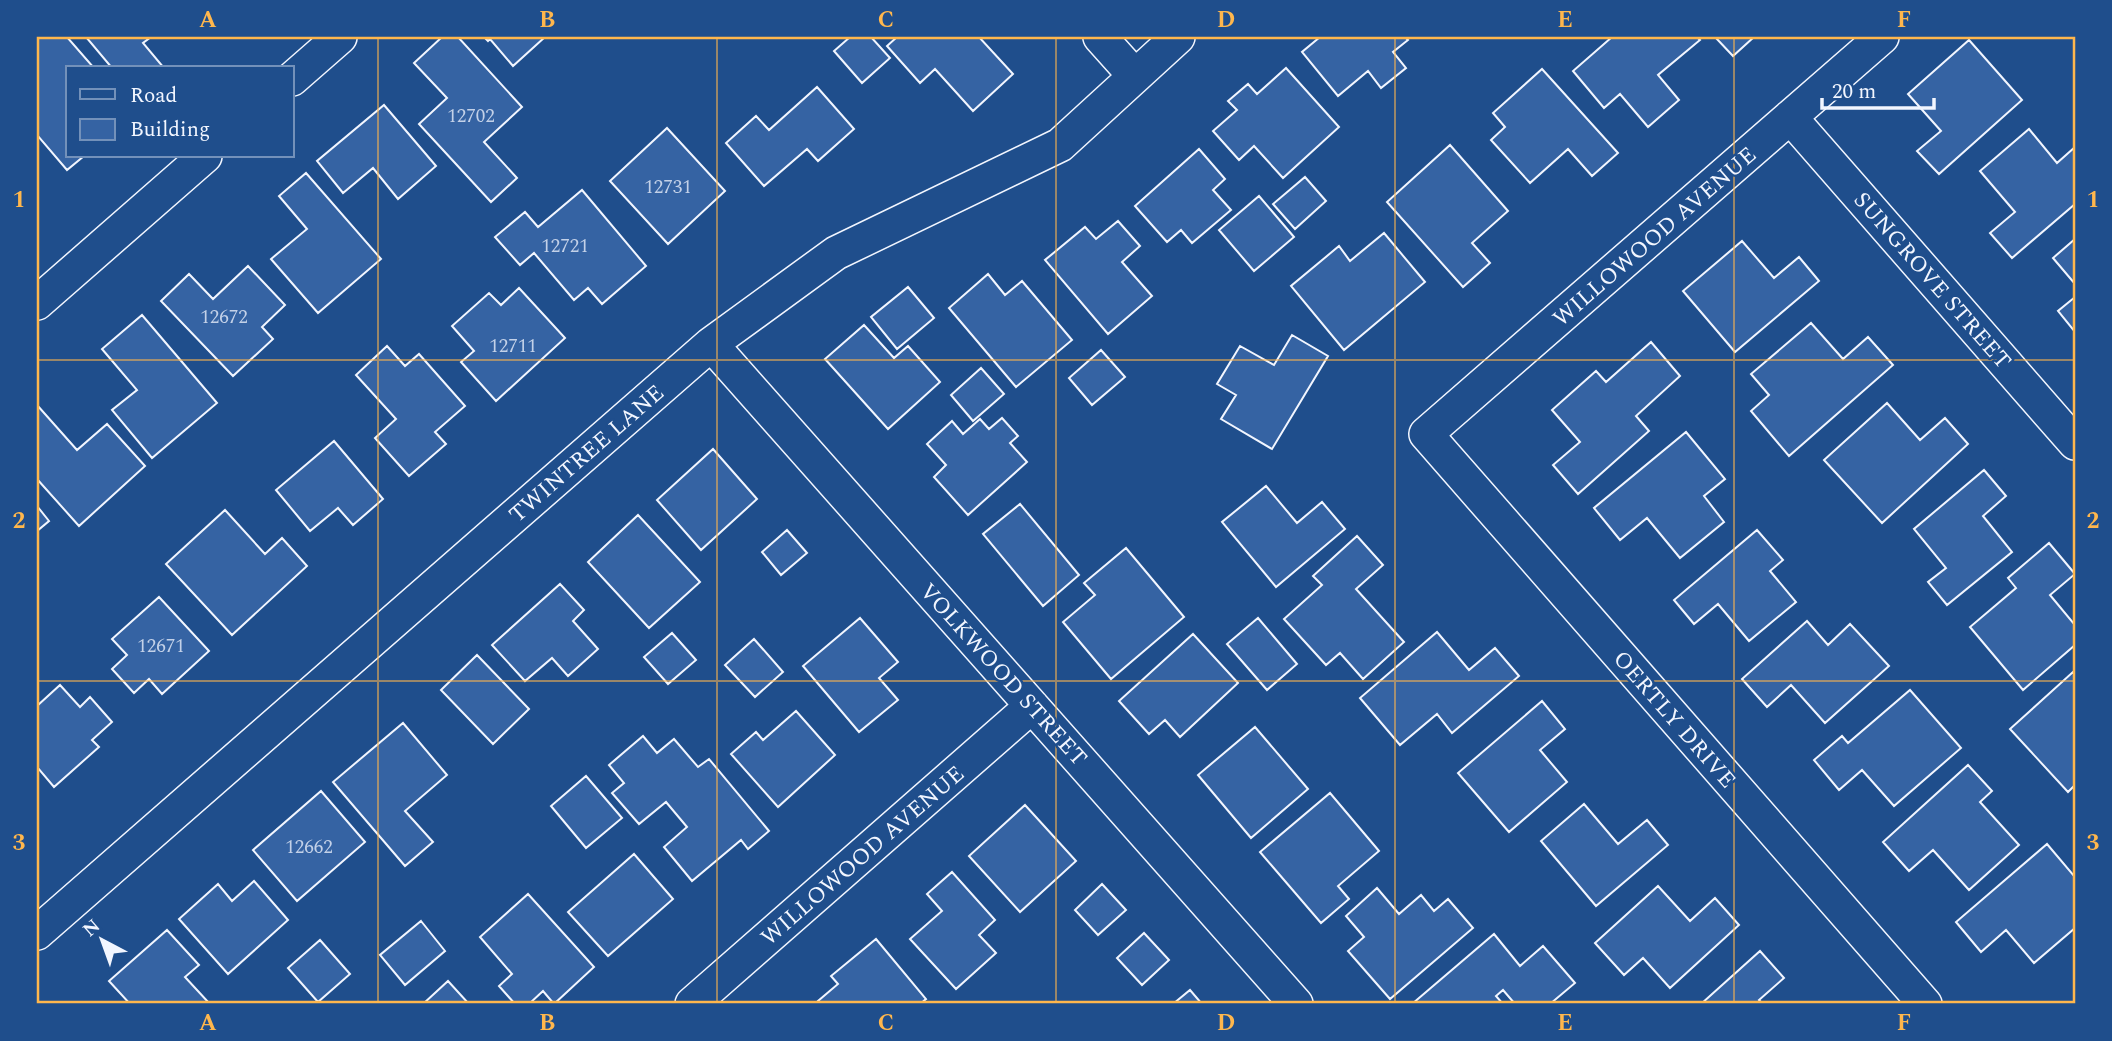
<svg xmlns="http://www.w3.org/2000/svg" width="2112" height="1041" viewBox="0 0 2112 1041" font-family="Spectral,serif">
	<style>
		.building { fill: #3563a3; stroke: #f2f6ff; stroke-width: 2 }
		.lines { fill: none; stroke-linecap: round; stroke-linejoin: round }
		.street-casing { stroke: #f2f6ff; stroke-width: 36 }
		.street { stroke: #1f4e8c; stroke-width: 33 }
		.grid { fill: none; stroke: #ffb74d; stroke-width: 2; stroke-opacity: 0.55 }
		.labels { text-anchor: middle; stroke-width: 5; stroke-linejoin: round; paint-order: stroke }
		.number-label { font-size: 19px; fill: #c3d1e8 }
		.street-label { font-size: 23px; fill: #f2f6ff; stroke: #1f4e8c }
		.neatline { fill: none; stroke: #ffb74d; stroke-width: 2.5 }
		.grid-label { font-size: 23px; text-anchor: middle; font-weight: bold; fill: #ffb74d }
	</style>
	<rect width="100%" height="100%" fill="#1f4e8c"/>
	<path class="building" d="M 37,37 L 67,37 L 94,68 L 68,68 L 68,156 L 84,156 L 67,170 L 37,135 Z
		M 86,37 L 151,37 L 143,43 L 164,68 L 112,68 Z
		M 442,37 L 458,37 L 522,107 L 484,142 L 517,178 L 491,202 L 419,124 L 447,98 L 414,63 Z
		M 484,37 L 545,37 L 513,66 L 490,39 L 488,41 Z
		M 850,37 L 871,37 L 890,58 L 862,83 L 834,51 Z
		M 897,37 L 979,37 L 1013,74 L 973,111 L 935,69 L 920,83 L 887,46 Z
		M 1320,37 L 1405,37 L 1408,40 L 1393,52 L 1406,68 L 1381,88 L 1368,71 L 1338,96 L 1302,52 Z
		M 1612,37 L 1697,37 L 1700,40 L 1658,75 L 1679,100 L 1648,127 L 1620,94 L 1604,108 L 1573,71 Z
		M 1715,37 L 1754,37 L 1733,56 Z
		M 1969,40 L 2022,100 L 1939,174 L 1917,151 L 1941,131 L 1908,94 Z
		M 1286,68 L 1339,127 L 1283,178 L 1254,146 L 1239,160 L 1213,131 L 1237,110 L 1228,101 L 1248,84 L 1257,94 Z
		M 1542,69 L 1618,153 L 1592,176 L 1568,149 L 1530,183 L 1491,140 L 1505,127 L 1493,113 Z
		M 817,87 L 854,129 L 818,161 L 807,149 L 764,186 L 726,143 L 756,116 L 769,130 Z
		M 384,105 L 436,166 L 398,199 L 373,168 L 343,193 L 317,161 Z
		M 667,128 L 725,191 L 668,244 L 610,181 Z
		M 2029,129 L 2057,163 L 2075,147 L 2075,204 L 2012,258 L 1990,233 L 2015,212 L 1980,171 Z
		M 1450,145 L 1508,211 L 1472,243 L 1490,263 L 1463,287 L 1387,202 Z
		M 1199,149 L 1225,179 L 1213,190 L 1231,210 L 1192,243 L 1181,230 L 1167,242 L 1135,206 Z
		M 306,173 L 381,259 L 318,313 L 271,259 L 307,229 L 279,196 Z
		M 1305,177 L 1326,201 L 1295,229 L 1273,204 Z
		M 582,190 L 646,266 L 602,304 L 588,288 L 574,300 L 534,253 L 520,265 L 495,237 L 525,212 L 538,227 Z
		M 1259,196 L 1294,237 L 1254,271 L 1219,230 Z
		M 1118,221 L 1140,246 L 1122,262 L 1152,296 L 1108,334 L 1045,260 L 1085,227 L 1096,239 Z
		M 1384,233 L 1425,282 L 1344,350 L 1291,286 L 1339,246 L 1350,261 Z
		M 2075,239 L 2075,284 L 2053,258 Z
		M 1742,241 L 1774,278 L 1799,257 L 1819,281 L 1735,352 L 1683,291 Z
		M 248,266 L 285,305 L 262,327 L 273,339 L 233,376 L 161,301 L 189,274 L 213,299 Z
		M 988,274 L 1005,295 L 1022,281 L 1072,340 L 1016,387 L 949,308 Z
		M 908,287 L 934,318 L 897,349 L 871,317 Z
		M 519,288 L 565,338 L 496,401 L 461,362 L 474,351 L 452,326 L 489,293 L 501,305 Z
		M 2075,297 L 2075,332 L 2058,311 Z
		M 142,315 L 217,403 L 152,458 L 112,410 L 137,390 L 102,349 Z
		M 1811,323 L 1843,359 L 1868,337 L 1893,365 L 1789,456 L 1751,411 L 1769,395 L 1751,374 Z
		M 864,325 L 894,358 L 908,346 L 940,382 L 888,429 L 825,359 Z
		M 1292,335 L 1328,356 L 1272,449 L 1221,419 L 1236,395 L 1217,384 L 1240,346 L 1274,365 Z
		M 1651,342 L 1680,376 L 1636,416 L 1649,431 L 1578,494 L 1553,465 L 1580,442 L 1552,410 L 1596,371 L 1606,382 Z
		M 387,346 L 405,366 L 419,354 L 465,406 L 435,432 L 446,444 L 409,476 L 375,438 L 396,419 L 356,375 Z
		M 1101,350 L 1125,377 L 1092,405 L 1069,378 Z
		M 981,368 L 1004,394 L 973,421 L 951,395 Z
		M 1887,403 L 1920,440 L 1945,418 L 1968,444 L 1882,523 L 1824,460 Z
		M 37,405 L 77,450 L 107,424 L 145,466 L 79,526 L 37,479 Z
		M 1002,418 L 1018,436 L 1010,443 L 1027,462 L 968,515 L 934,477 L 946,465 L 927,444 L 952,421 L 963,434 L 980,419 L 989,429 Z
		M 1686,432 L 1725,479 L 1704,496 L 1724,522 L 1680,558 L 1647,518 L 1620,540 L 1594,508 Z
		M 334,441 L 383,499 L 353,525 L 338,508 L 310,531 L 276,490 Z
		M 713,449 L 757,499 L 701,550 L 657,500 Z
		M 1984,470 L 2006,496 L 1983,516 L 2012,552 L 1947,605 L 1928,582 L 1946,568 L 1914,529 Z
		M 1266,486 L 1297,523 L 1322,502 L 1345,529 L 1276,587 L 1222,522 Z
		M 1020,504 L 1079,575 L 1043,606 L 983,534 Z
		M 37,506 L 49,521 L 37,531 Z
		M 225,510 L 265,554 L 282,538 L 307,566 L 232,635 L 166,564 Z
		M 638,515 L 700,582 L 649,628 L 588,562 Z
		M 787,530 L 807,553 L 781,575 L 762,552 Z
		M 1757,530 L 1783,560 L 1770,571 L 1796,602 L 1749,641 L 1718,604 L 1694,624 L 1674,600 Z
		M 1357,536 L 1383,565 L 1356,589 L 1404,642 L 1363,679 L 1340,653 L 1326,665 L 1284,619 L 1322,585 L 1313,576 Z
		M 2049,543 L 2075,574 L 2050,595 L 2075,625 L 2075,645 L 2023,690 L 1970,627 L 2016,588 L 2008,578 Z
		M 1126,548 L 1184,617 L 1111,679 L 1063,622 L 1095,595 L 1084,583 Z
		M 560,584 L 584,610 L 573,621 L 598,649 L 568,676 L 552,658 L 525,681 L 492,645 Z
		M 159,597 L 209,651 L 162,694 L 149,679 L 134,693 L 112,669 L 127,655 L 112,639 Z
		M 860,618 L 898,662 L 879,678 L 898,700 L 859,732 L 803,666 Z
		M 1258,618 L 1297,664 L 1267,690 L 1227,644 Z
		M 1807,621 L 1828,645 L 1850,624 L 1889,666 L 1825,723 L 1791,685 L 1767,707 L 1742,679 Z
		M 1437,632 L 1469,670 L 1495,648 L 1519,676 L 1452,733 L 1437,714 L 1400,745 L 1360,698 Z
		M 672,633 L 696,660 L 668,684 L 644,657 Z
		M 1193,634 L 1238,683 L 1180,737 L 1165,720 L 1149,734 L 1119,701 Z
		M 754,639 L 783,672 L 755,697 L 725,665 Z
		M 477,655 L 529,709 L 493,744 L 441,690 Z
		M 2073,672 L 2075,675 L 2075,785 L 2068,792 L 2010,729 Z
		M 60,685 L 80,707 L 90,697 L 112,722 L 92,740 L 99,747 L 54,787 L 37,767 L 37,706 Z
		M 1910,690 L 1961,748 L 1894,806 L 1862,770 L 1839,790 L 1814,760 L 1842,736 L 1848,743 Z
		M 1542,701 L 1565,729 L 1540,750 L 1567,782 L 1509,832 L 1458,773 Z
		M 796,711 L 835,755 L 778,807 L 731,754 L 756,732 L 763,740 Z
		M 403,723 L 447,775 L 405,811 L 433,842 L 405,866 L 333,782 Z
		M 1255,727 L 1308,789 L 1251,838 L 1198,775 Z
		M 643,736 L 657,753 L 674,739 L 698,767 L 709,759 L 769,831 L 748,849 L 741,840 L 692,881 L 664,847 L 687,827 L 666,802 L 639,824 L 612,793 L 624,783 L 609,765 Z
		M 1968,765 L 1992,791 L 1980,802 L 2019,845 L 1969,890 L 1933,850 L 1909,871 L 1883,842 Z
		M 586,776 L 622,818 L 586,848 L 551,806 Z
		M 321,791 L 365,842 L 297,901 L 253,850 Z
		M 1330,793 L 1379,851 L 1338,886 L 1349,899 L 1321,923 L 1260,852 Z
		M 1584,804 L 1618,844 L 1647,820 L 1668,845 L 1596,906 L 1541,841 Z
		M 1025,805 L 1076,861 L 1020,912 L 969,856 Z
		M 2047,844 L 2075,877 L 2075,928 L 2034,963 L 2006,930 L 1981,952 L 1956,922 Z
		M 634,854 L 673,899 L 608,956 L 568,912 Z
		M 952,872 L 995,920 L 979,935 L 996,953 L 956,989 L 910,939 L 942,911 L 927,894 Z
		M 254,881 L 288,920 L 228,974 L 179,919 L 218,884 L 232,901 Z
		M 1102,884 L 1126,910 L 1098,935 L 1075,910 Z
		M 1658,886 L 1690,921 L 1715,898 L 1739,925 L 1670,988 L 1643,958 L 1624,975 L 1595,943 Z
		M 1377,888 L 1399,914 L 1421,895 L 1434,911 L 1448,899 L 1473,928 L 1390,999 L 1348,951 L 1364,937 L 1346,916 Z
		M 528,894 L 594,967 L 554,1004 L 543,991 L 529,1004 L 515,1004 L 499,986 L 512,974 L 480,937 Z
		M 421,921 L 445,951 L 405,985 L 380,955 Z
		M 167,930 L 199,965 L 185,977 L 209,1003 L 208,1004 L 130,1004 L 109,981 Z
		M 1144,933 L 1169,960 L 1142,985 L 1117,958 Z
		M 1494,934 L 1520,966 L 1543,946 L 1575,983 L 1550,1004 L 1515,1004 L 1503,990 L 1496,996 L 1503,1004 L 1412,1004 Z
		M 876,939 L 926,999 L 920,1004 L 820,1004 L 818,1001 L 838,984 L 831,976 Z
		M 320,940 L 350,974 L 318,1002 L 288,968 Z
		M 1760,951 L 1784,978 L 1759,1000 L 1763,1004 L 1701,1004 Z
		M 448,981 L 469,1004 L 423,1004 Z
		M 1190,990 L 1202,1004 L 1173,1004 Z"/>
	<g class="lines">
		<g class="street-casing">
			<path id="street" d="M 1100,37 L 1134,75
				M 1882,37 L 1426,434 L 1925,1004
				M 292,79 L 340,37
				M 1790,117 L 2075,443
				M 37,303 L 205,156
				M 711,344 L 1296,1004
				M 37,933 L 711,344 L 836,253 L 1060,145 L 1178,37
				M 692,1004 L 1032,706"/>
		</g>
		<use href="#street" class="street"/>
	</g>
	<path class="grid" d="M 378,37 L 378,1004M 717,37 L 717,1004M 1056,37 L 1056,1004M 1395,37 L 1395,1004M 1734,37 L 1734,1004M 37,360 L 2075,360M 37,681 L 2075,681"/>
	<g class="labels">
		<g class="number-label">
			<text x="471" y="122">12702</text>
			<text x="668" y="193">12731</text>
			<text x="565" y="252">12721</text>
			<text x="224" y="323">12672</text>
			<text x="513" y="352">12711</text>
			<text x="161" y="652">12671</text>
			<text x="309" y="853">12662</text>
		</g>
		<g class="street-label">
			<text transform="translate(1654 236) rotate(-41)" y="8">WILLOWOOD AVENUE</text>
			<text transform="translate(1933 280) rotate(49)" y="8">SUNGROVE STREET</text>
			<text transform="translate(586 453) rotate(-41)" y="8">TWINTREE LANE</text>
			<text transform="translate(1004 674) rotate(48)" y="8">VOLKWOOD STREET</text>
			<text transform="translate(1675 719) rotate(49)" y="8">OERTLY DRIVE</text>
			<text transform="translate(862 855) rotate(-41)" y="8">WILLOWOOD AVENUE</text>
		</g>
	</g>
	<rect width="2112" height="1041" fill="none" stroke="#1f4e8c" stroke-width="77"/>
	<rect x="66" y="66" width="228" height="91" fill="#1f4e8c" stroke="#7391ba" stroke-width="2"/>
	<rect x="80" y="89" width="35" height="10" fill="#1f4e8c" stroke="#7391ba" stroke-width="2"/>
	<text x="130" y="102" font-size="21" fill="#f2f6ff">Road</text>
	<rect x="80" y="119" width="35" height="21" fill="#3563a3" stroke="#7391ba" stroke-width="2"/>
	<text x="130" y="136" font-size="21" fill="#f2f6ff">Building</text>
	<g transform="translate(102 940) rotate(319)" stroke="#1f4e8c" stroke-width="5" paint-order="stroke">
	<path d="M0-5L12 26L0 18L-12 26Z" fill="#f2f6ff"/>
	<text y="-10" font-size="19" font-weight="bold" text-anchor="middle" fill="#f2f6ff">N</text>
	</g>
	<path d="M1822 98v10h112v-10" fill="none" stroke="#f2f6ff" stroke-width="3.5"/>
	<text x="1832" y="98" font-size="21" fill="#f2f6ff" stroke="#1f4e8c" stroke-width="5" paint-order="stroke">20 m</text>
	<rect x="38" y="38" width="2036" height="964" class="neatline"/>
	<g class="grid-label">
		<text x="208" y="27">A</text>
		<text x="547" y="27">B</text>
		<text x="886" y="27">C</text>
		<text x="1226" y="27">D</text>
		<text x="1565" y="27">E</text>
		<text x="1904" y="27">F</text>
		<text x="19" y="207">1</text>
		<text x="2093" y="207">1</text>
		<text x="19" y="528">2</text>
		<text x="2093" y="528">2</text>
		<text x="19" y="850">3</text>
		<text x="2093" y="850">3</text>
		<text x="208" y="1030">A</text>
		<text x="547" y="1030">B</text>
		<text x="886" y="1030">C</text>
		<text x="1226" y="1030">D</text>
		<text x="1565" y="1030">E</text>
		<text x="1904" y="1030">F</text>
	</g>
</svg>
